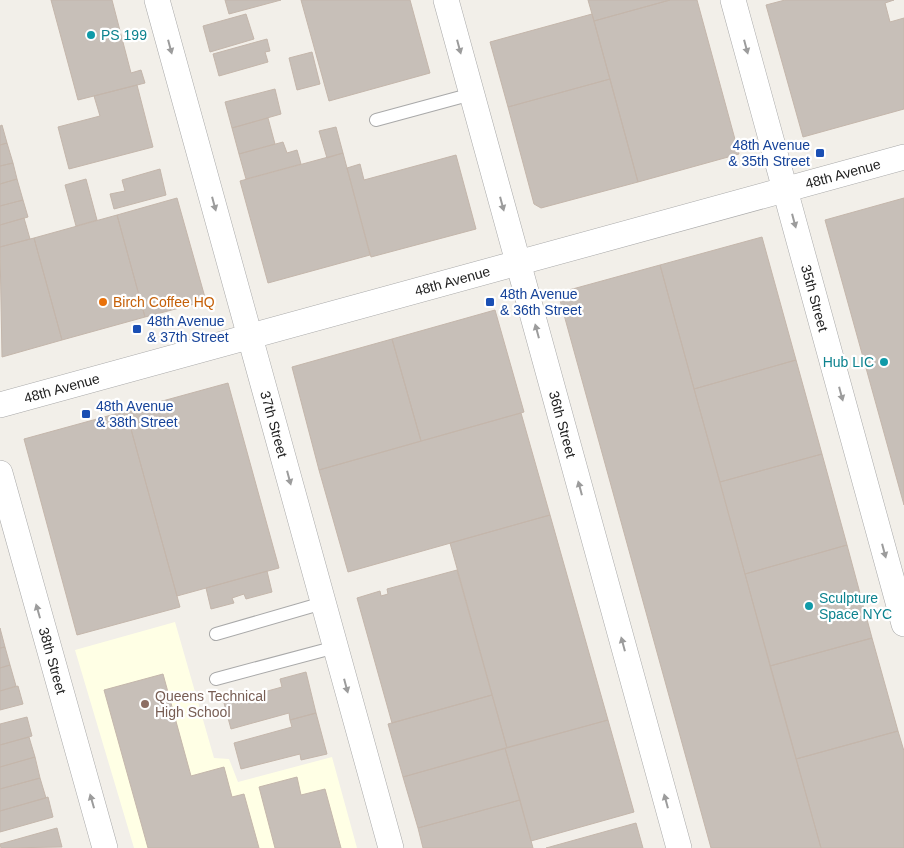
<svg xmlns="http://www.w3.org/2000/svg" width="904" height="848" viewBox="0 0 904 848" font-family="Helvetica,sans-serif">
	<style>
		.education { fill: #ffffe5 }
		.building { fill: #c7bfb8; stroke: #c4b6ab }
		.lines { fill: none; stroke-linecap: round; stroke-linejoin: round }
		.service-casing { stroke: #a9a9a9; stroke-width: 14 }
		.minor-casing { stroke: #a9a9a9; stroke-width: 26 }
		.service { stroke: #fff; stroke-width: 12 }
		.minor { stroke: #fff; stroke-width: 25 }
		.oneway { fill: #9c9c9c }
		.culture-dot { fill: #0f9aa8; stroke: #fff; stroke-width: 2 }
		.transit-dot { fill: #1a4fb4; stroke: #fff; stroke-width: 2 }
		.food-dot { fill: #e8710a; stroke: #fff; stroke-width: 2 }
		.education-dot { fill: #8d6e63; stroke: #fff; stroke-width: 2 }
		.labels { text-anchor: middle; stroke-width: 4.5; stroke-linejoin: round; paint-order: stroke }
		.culture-label { font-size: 14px; fill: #0d838f; stroke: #fff; text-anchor: start }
		.transit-label { font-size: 14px; fill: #164399; stroke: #fff; text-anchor: start }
		.street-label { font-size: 14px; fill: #222; stroke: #fff }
		.food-label { font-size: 14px; fill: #c56008; stroke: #fff; text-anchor: start }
		.education-label { font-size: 14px; fill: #785e54; stroke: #fff; text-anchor: start }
	</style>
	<rect width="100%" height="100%" fill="#f2efe9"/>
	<path class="education" d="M 175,622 L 214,758 L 229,759 L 238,782 L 332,757 L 357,848 L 134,848 L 75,650 Z"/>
	<path class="building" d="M 51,0 L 112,0 L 131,73 L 141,70 L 145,83 L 78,100 Z
		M 225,0 L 281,0 L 229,14 Z
		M 301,0 L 410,0 L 430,73 L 329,101 Z
		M 588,0 L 670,0 L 594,21 Z
		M 670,0 L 697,0 L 739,154 L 638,182 L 594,21 Z
		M 785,0 L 894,0 L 885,3 L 890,22 L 904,18 L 904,109 L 803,137 L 766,5 Z
		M 246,14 L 254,39 L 210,52 L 203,26 Z
		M 592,14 L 610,79 L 508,107 L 490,42 Z
		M 267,39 L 270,51 L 265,52 L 268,62 L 219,76 L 213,54 Z
		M 312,52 L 320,84 L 297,90 L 289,58 Z
		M 610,79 L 638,182 L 541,208 L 534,204 L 508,107 Z
		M 137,85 L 153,147 L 69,169 L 58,127 L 100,116 L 94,96 Z
		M 275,89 L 281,114 L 232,128 L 225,102 Z
		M 268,118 L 275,144 L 239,154 L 232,128 Z
		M 2,125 L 7,143 L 0,145 L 0,126 Z
		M 336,127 L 343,153 L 327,158 L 319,131 Z
		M 283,142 L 287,153 L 297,150 L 301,164 L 246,179 L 239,154 Z
		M 7,143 L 13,163 L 0,166 L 0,145 Z
		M 343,153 L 370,255 L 268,283 L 240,181 Z
		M 456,155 L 476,229 L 371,257 L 347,168 L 360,164 L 364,180 Z
		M 13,163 L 17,179 L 0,184 L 0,166 Z
		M 160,169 L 166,195 L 114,209 L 110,194 L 125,191 L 122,180 Z
		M 17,179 L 23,200 L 0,206 L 0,184 Z
		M 86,179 L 97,220 L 76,226 L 65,185 Z
		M 177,198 L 206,301 L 145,317 L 117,215 Z
		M 904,198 L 904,505 L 825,220 Z
		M 23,200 L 28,217 L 0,225 L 0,206 Z
		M 117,215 L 145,317 L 62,340 L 34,238 Z
		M 24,218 L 30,239 L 0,247 L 0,225 Z
		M 762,237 L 796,360 L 694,389 L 660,265 Z
		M 34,238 L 62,340 L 2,357 L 0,247 Z
		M 660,265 L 745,574 L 821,848 L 711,848 L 558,293 Z
		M 495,310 L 524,412 L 421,441 L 392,339 Z
		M 392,339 L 421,441 L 319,470 L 292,367 Z
		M 796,360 L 822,454 L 720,482 L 694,389 Z
		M 228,383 L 279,568 L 177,596 L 126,411 Z
		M 126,411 L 180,607 L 77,635 L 24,439 Z
		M 521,413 L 550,515 L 348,572 L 319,470 Z
		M 822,454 L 847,545 L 745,574 L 720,482 Z
		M 550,515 L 608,720 L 507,748 L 450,543 Z
		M 847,545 L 872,638 L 770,666 L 745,574 Z
		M 457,570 L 492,695 L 392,723 L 357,598 L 380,591 L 381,596 L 388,594 L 387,589 Z
		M 267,571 L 272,592 L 246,599 L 244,594 L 232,598 L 234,603 L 211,609 L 206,588 Z
		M 0,628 L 5,647 L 0,648 Z
		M 872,638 L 898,731 L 796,759 L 770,666 Z
		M 5,647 L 10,665 L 0,668 L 0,648 Z
		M 10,665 L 16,686 L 0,691 L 0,668 Z
		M 306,672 L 316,713 L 290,720 L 289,713 L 231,729 L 224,703 L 282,687 L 280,679 Z
		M 163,674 L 191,776 L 224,767 L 232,797 L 244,794 L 259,848 L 148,848 L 104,690 Z
		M 18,686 L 23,704 L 0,710 L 0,691 Z
		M 492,695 L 507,748 L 403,777 L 388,724 Z
		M 316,713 L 327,754 L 301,760 L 300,754 L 241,769 L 234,743 L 292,727 L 290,720 Z
		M 27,717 L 32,736 L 0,745 L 0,724 Z
		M 608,720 L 634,812 L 531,841 L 505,748 Z
		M 898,731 L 904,751 L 904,848 L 821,848 L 796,759 Z
		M 29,737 L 35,757 L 0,767 L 0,745 Z
		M 505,748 L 520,800 L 418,828 L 403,777 Z
		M 35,757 L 40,778 L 0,789 L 0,767 Z
		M 297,777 L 301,795 L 325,789 L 341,848 L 275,848 L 259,787 Z
		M 40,778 L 46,798 L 0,811 L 0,789 Z
		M 48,797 L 53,817 L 0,832 L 0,811 Z
		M 520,800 L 533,848 L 423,848 L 418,828 Z
		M 636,823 L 643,848 L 546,848 Z
		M 57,828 L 62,847 L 1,848 L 0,844 Z"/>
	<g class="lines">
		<g class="service-casing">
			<path id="service" d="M 376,120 L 472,94
				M 216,634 L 323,603
				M 216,679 L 336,647"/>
		</g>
		<g class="minor-casing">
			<g id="minor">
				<path id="s1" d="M 157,0 L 391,848"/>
				<path id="s2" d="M 446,0 L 679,848"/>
				<path id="s3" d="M 733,0 L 904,624"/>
				<path id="s4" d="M 0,405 L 904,157"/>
				<path id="s5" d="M 0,473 L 105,848"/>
			</g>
		</g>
		<use href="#service" class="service"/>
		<use href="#minor" class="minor"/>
	</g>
	<defs><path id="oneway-solid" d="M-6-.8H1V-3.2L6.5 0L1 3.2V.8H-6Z" transform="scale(1.25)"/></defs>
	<g class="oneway">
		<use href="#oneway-solid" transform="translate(170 47) rotate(75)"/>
		<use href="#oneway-solid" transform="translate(459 47) rotate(75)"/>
		<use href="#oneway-solid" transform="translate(746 47) rotate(75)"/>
		<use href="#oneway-solid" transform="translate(214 204) rotate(75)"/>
		<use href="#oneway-solid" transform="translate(502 204) rotate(75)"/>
		<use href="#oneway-solid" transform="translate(794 221) rotate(75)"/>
		<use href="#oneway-solid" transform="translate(537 331) rotate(-105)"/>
		<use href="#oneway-solid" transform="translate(841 394) rotate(75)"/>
		<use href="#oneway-solid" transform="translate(289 478) rotate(75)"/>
		<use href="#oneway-solid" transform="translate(580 488) rotate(-105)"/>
		<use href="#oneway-solid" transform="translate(884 551) rotate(75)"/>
		<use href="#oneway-solid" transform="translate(38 611) rotate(-106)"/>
		<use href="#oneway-solid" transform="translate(623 644) rotate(-105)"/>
		<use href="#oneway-solid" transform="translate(346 686) rotate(75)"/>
		<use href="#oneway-solid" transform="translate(92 801) rotate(-106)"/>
		<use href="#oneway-solid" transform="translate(666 801) rotate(-105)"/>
	</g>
	<g class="culture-dot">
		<circle cx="91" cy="35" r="5"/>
		<circle cx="884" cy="362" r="5"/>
		<circle cx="809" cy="606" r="5"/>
	</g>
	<g class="transit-dot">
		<rect x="815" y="148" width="10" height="10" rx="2.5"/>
		<rect x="485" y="297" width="10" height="10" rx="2.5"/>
		<rect x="132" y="324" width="10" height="10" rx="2.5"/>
		<rect x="81" y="409" width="10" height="10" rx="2.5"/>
	</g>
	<circle class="food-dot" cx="103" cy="302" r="5"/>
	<circle class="education-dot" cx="145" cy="704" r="5"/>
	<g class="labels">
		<g class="culture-label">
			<text x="101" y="40">PS 199</text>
			<text x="874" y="367" text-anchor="end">Hub LIC</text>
			<text x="819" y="603">Sculpture<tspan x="819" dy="16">Space NYC</tspan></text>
		</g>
		<g class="transit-label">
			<text x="810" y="150" text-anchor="end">48th Avenue<tspan x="810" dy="16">&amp; 35th Street</tspan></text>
			<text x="500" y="299">48th Avenue<tspan x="500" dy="16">&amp; 36th Street</tspan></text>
			<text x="147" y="326">48th Avenue<tspan x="147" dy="16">&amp; 37th Street</tspan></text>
			<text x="96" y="411">48th Avenue<tspan x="96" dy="16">&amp; 38th Street</tspan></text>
		</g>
		<g class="street-label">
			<text dy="5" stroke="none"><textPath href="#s4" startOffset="874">48th Avenue</textPath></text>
			<text dy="5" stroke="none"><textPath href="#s4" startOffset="469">48th Avenue</textPath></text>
			<text dy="5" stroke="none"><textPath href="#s3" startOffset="309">35th Street</textPath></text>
			<text dy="5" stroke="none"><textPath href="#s4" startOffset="64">48th Avenue</textPath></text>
			<text dy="5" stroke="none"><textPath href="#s1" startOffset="440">37th Street</textPath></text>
			<text dy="5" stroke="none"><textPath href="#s2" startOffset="440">36th Street</textPath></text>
			<text dy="5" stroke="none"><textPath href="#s5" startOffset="195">38th Street</textPath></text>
		</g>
		<g class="food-label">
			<text x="113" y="307">Birch Coffee HQ</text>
		</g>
		<g class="education-label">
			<text x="155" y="701">Queens Technical<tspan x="155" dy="16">High School</tspan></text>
		</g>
	</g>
</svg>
